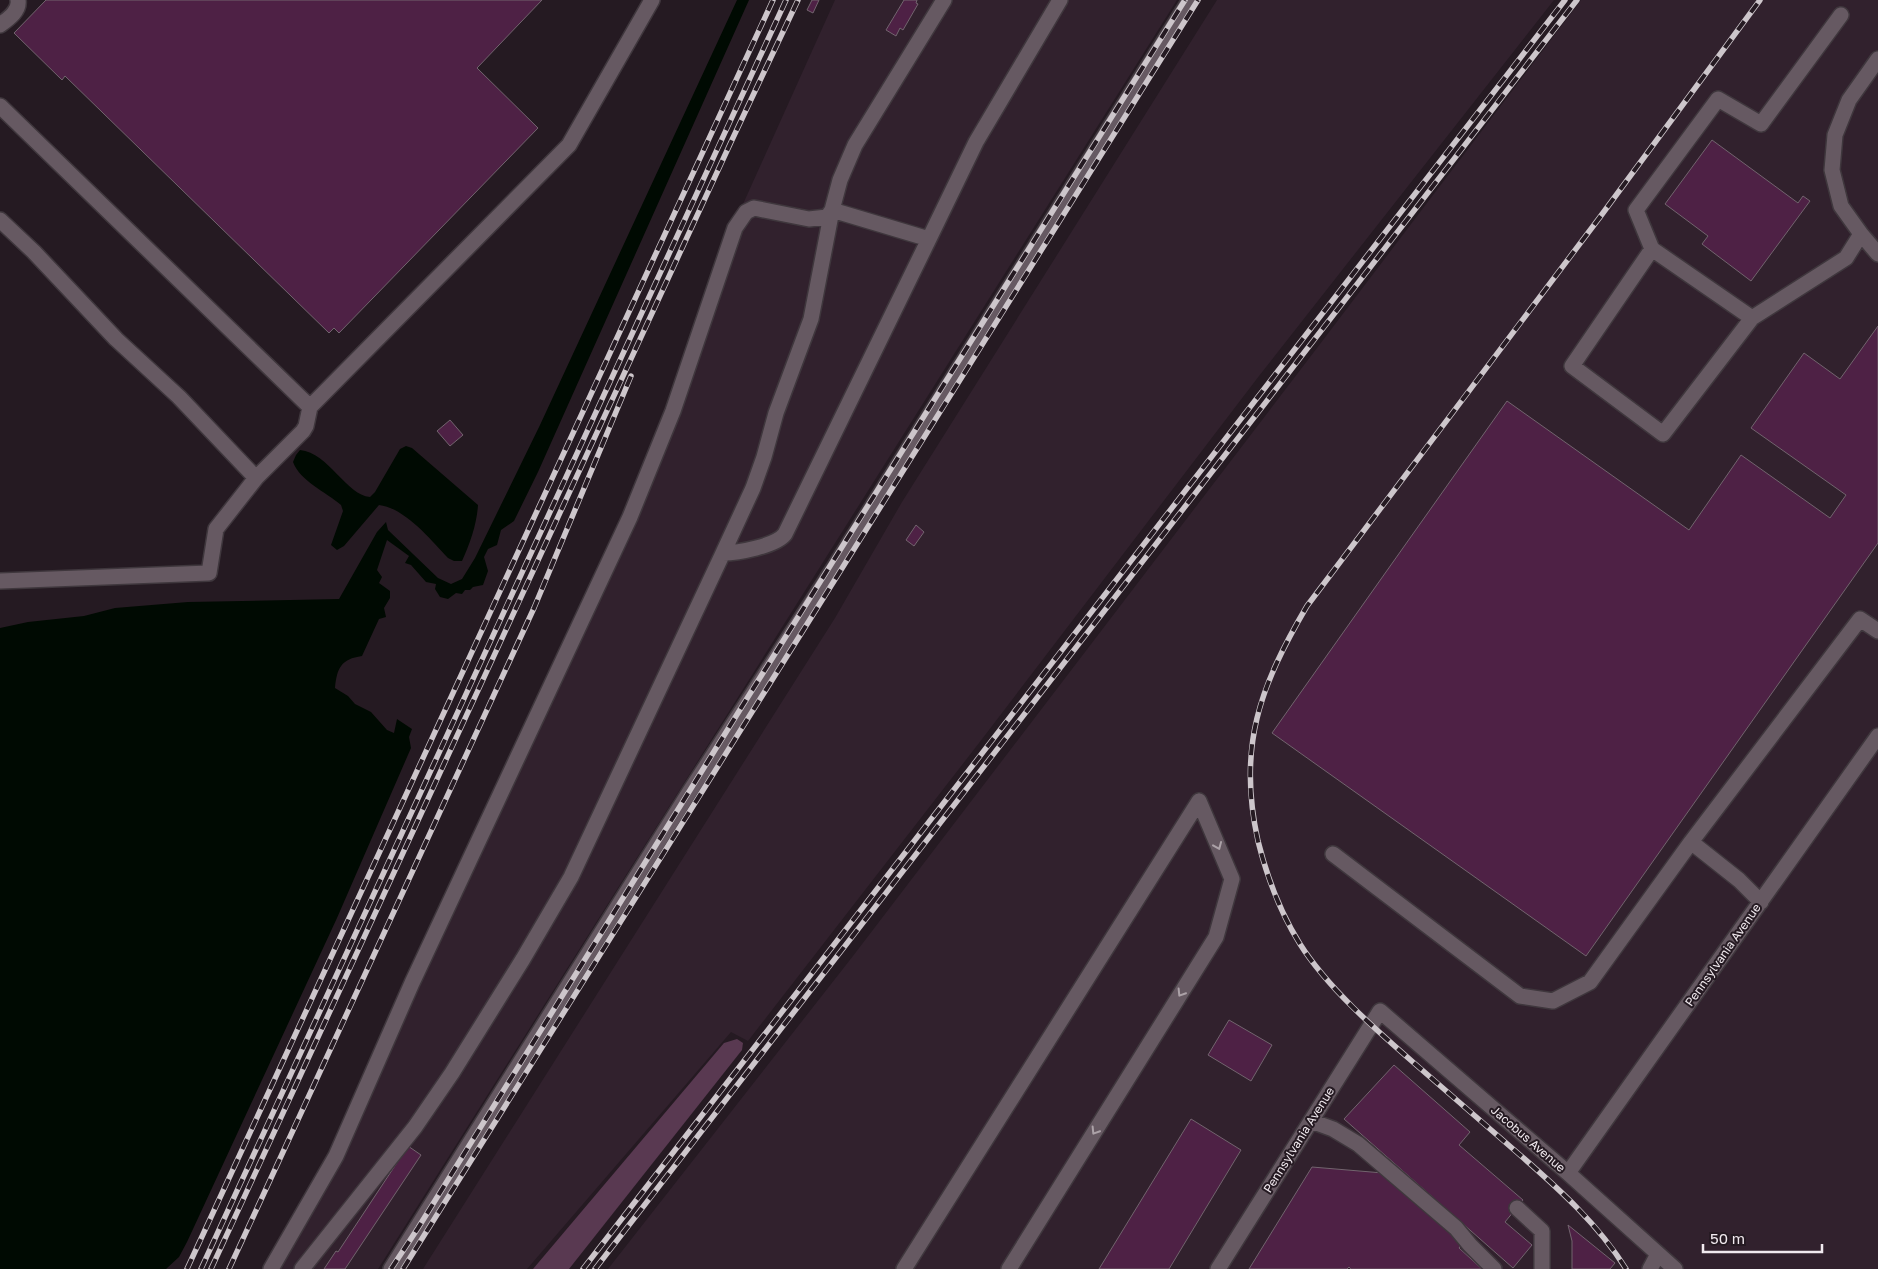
<svg xmlns="http://www.w3.org/2000/svg" width="1878" height="1269" viewBox="0 0 1878 1269" font-family="'Golos Text',sans-serif">
	<style>
		.built { fill: #31212d }
		.green { fill: #593951 }
		.water { fill: #000a02 }
		.building { fill: #4e2145; stroke: #72646e }
		.lines { fill: none; stroke-linecap: round; stroke-linejoin: round }
		.minor-casing { stroke: #3f373d; stroke-width: 18 }
		.minor { stroke: #665962; stroke-width: 15 }
		.rail-casing { stroke: #cdc6cb; stroke-width: 5.5 }
		.rail { stroke: #251a22; stroke-width: 4; stroke-dasharray: 11; stroke-linecap: butt }
		.oneway { stroke: #aca2a8 }
		.labels { text-anchor: middle; stroke-width: 4; stroke-linejoin: round; paint-order: stroke }
		.street-label { font-size: 12px; fill: #f1eaef; stroke: #251a22 }
	</style>
	<rect width="100%" height="100%" fill="#251a22"/>
	<path class="built" d="M 835,0 L 1177,0 L 378,1269 L 264,1269 L 328,1158 L 666,424 L 725,244 Z
		M 1217,0 L 1554,0 L 1259,376 L 979,743 L 748,1041 L 731,1032 L 527,1269 L 423,1269 L 835,618 L 902,502 Z
		M 1581,0 L 1878,0 L 1878,1269 L 608,1269 L 853,956 L 1317,348 Z"/>
	<path class="green" d="M 737,1039 L 743,1043 L 742,1050 L 569,1269 L 533,1269 L 724,1043 Z"/>
	<path class="water" d="M 737,0 L 749,0 L 538,472 L 514,521 L 501,530 L 497,545 L 488,549 L 484,557 L 488,571 L 483,585 L 473,587 L 470,590 L 465,590 L 462,594 L 456,593 L 448,599 L 440,597 L 435,589 L 436,584 L 426,582 L 411,565 L 405,563 L 409,556 L 387,540 L 377,570 L 382,577 L 379,583 L 390,591 L 390,598 L 384,608 L 386,617 L 379,619 L 362,656 C 341,659 337,668 335,688 L 348,696 L 355,704 L 371,712 L 387,730 L 394,733 L 397,719 L 412,729 L 409,737 L 411,748 L 337,918 L 187,1242 L 179,1257 L 166,1269 L 0,1269 L 0,628 L 28,622 L 84,616 L 115,608 L 188,602 L 339,599 L 377,532 L 386,522 L 388,530 L 438,578 L 451,584 L 462,579 L 475,558 L 540,425 Z
		M 406,446 L 412,448 L 478,505 C 477,523 470,544 462,561 L 454,561 L 448,558 C 431,540 405,508 379,505 L 344,546 L 337,550 L 331,545 L 343,511 L 341,505 C 326,492 300,481 293,462 L 296,455 L 300,450 C 329,453 346,495 370,497 L 375,492 L 400,449 Z"/>
	<path class="building" d="M 46,0 L 542,0 L 477,68 L 538,128 L 339,333 L 334,328 L 329,333 L 65,76 L 62,80 L 14,33 Z
		M 812,0 L 819,0 L 813,13 L 807,10 Z
		M 904,0 L 917,0 L 916,3 L 918,4 L 903,30 L 900,28 L 896,36 L 886,30 Z
		M 1712,140 L 1798,203 L 1803,196 L 1810,201 L 1751,281 L 1702,244 L 1708,236 L 1665,204 Z
		M 1878,326 L 1878,543 L 1586,956 L 1272,733 L 1507,401 L 1689,530 L 1741,455 L 1830,518 L 1846,495 L 1751,428 L 1804,353 L 1840,379 Z
		M 450,420 L 463,435 L 450,446 L 437,431 Z
		M 916,525 L 924,532 L 914,546 L 906,540 Z
		M 1229,1020 L 1272,1045 L 1251,1081 L 1208,1055 Z
		M 1394,1065 L 1470,1132 L 1459,1145 L 1523,1200 L 1505,1222 L 1532,1245 L 1513,1268 L 1344,1119 Z
		M 1191,1119 L 1241,1150 L 1169,1269 L 1099,1269 Z
		M 408,1146 L 421,1155 L 345,1269 L 324,1269 L 336,1251 L 338,1252 Z
		M 1312,1167 L 1383,1173 L 1462,1244 L 1459,1248 L 1482,1269 L 1351,1269 L 1349,1267 L 1347,1269 L 1249,1269 Z
		M 1568,1225 L 1615,1263 L 1610,1269 L 1572,1269 L 1572,1241 Z"/>
	<g class="lines">
		<g class="minor-casing">
			<path id="minor" d="M 0,25 C 8,19 20,11 18,0
				M 0,106 L 310,407 L 569,145 L 652,0
				M 0,220 L 34,252 L 116,339 L 179,397 L 256,478
				M 1861,234 L 1841,206 L 1832,170 L 1835,135 L 1849,100 L 1878,59
				M 929,239 L 785,534 C 776,546 738,553 723,553 L 753,488 L 764,457 L 776,413 L 811,319 L 832,210 L 929,239 L 976,142 L 1060,0
				M 1652,249 L 1636,210 L 1718,99 L 1761,124 L 1841,15
				M 1752,318 L 1652,249 L 1572,366 L 1663,434 L 1752,318 L 1846,258 L 1861,234 L 1878,254
				M 0,581 L 209,573 L 216,529 L 256,478 L 303,431 L 306,426 L 310,407
				M 1691,842 L 1739,880 L 1761,902
				M 1333,854 L 1520,996 L 1553,1001 L 1590,982 L 1691,842 L 1860,619 L 1878,631
				M 1311,1121 L 1333,1129 L 1358,1144 L 1456,1228 L 1470,1245 L 1494,1269
				M 1568,1173 L 1878,736
				M 1517,1208 L 1542,1231 L 1542,1269
				M 271,1269 L 336,1156 L 412,983 L 630,517 L 673,411 L 735,228 L 746,212 L 754,208 L 809,219 L 827,217 L 832,210 L 840,180 L 855,145 L 944,0
				M 302,1269 L 415,1127 L 452,1073 L 523,959 L 571,877 L 723,553
				M 391,1269 L 690,791 L 834,568 L 1190,0
				M 904,1269 L 1199,801
				M 1009,1269 L 1216,937 L 1232,879 L 1199,801
				M 1218,1269 L 1380,1011 L 1568,1173 L 1675,1269
				M 1650,1269 L 1658,1254"/>
		</g>
		<use href="#minor" class="minor"/>
		<g class="rail-casing">
			<path id="rail" d="M 187,1269 L 773,0
				M 201,1269 L 786,0
				M 211,1269 L 731,142 L 798,0
				M 229,1269 L 534,608 L 631,376
				M 391,1269 L 418,1228 L 746,700 L 1185,0
				M 403,1269 L 1198,0
				M 583,1269 L 1565,0
				M 595,1269 L 1577,0
				M 1626,1269 C 1599,1225 1558,1188 1520,1155 C 1484,1124 1449,1093 1414,1063 C 1375,1029 1327,987 1300,944 C 1280,912 1267,877 1258,841 C 1237,747 1260,686 1307,606 L 1600,217 L 1760,0"/>
		</g>
		<use href="#rail" class="rail"/>
	</g>
	<defs><path id="oneway-chevron" d="M-2-3.5L2.5 0L-2 3.5" fill="none" stroke-width="1.6" stroke-linecap="round" stroke-linejoin="round" transform="scale(1.25)"/></defs>
	<g class="oneway">
		<use href="#oneway-chevron" transform="translate(1218 846) rotate(67)"/>
		<use href="#oneway-chevron" transform="translate(1181 993) rotate(122)"/>
		<use href="#oneway-chevron" transform="translate(1095 1131) rotate(122)"/>
	</g>
	<g class="labels">
		<g class="street-label">
			<text transform="translate(1723 955) rotate(-55)" y="4">Pennsylvania Avenue</text>
			<text transform="translate(1528 1139) rotate(41)" y="4">Jacobus Avenue</text>
			<text transform="translate(1299 1140) rotate(-58)" y="4">Pennsylvania Avenue</text>
		</g>
	</g>
	<path d="M1703 1244v8h119v-8" fill="none" stroke="#f1eaef" stroke-width="2.5"/>
	<text x="1710" y="1244" font-size="15" fill="#f1eaef" stroke="#251a22" stroke-width="4" paint-order="stroke">50 m</text>
</svg>
